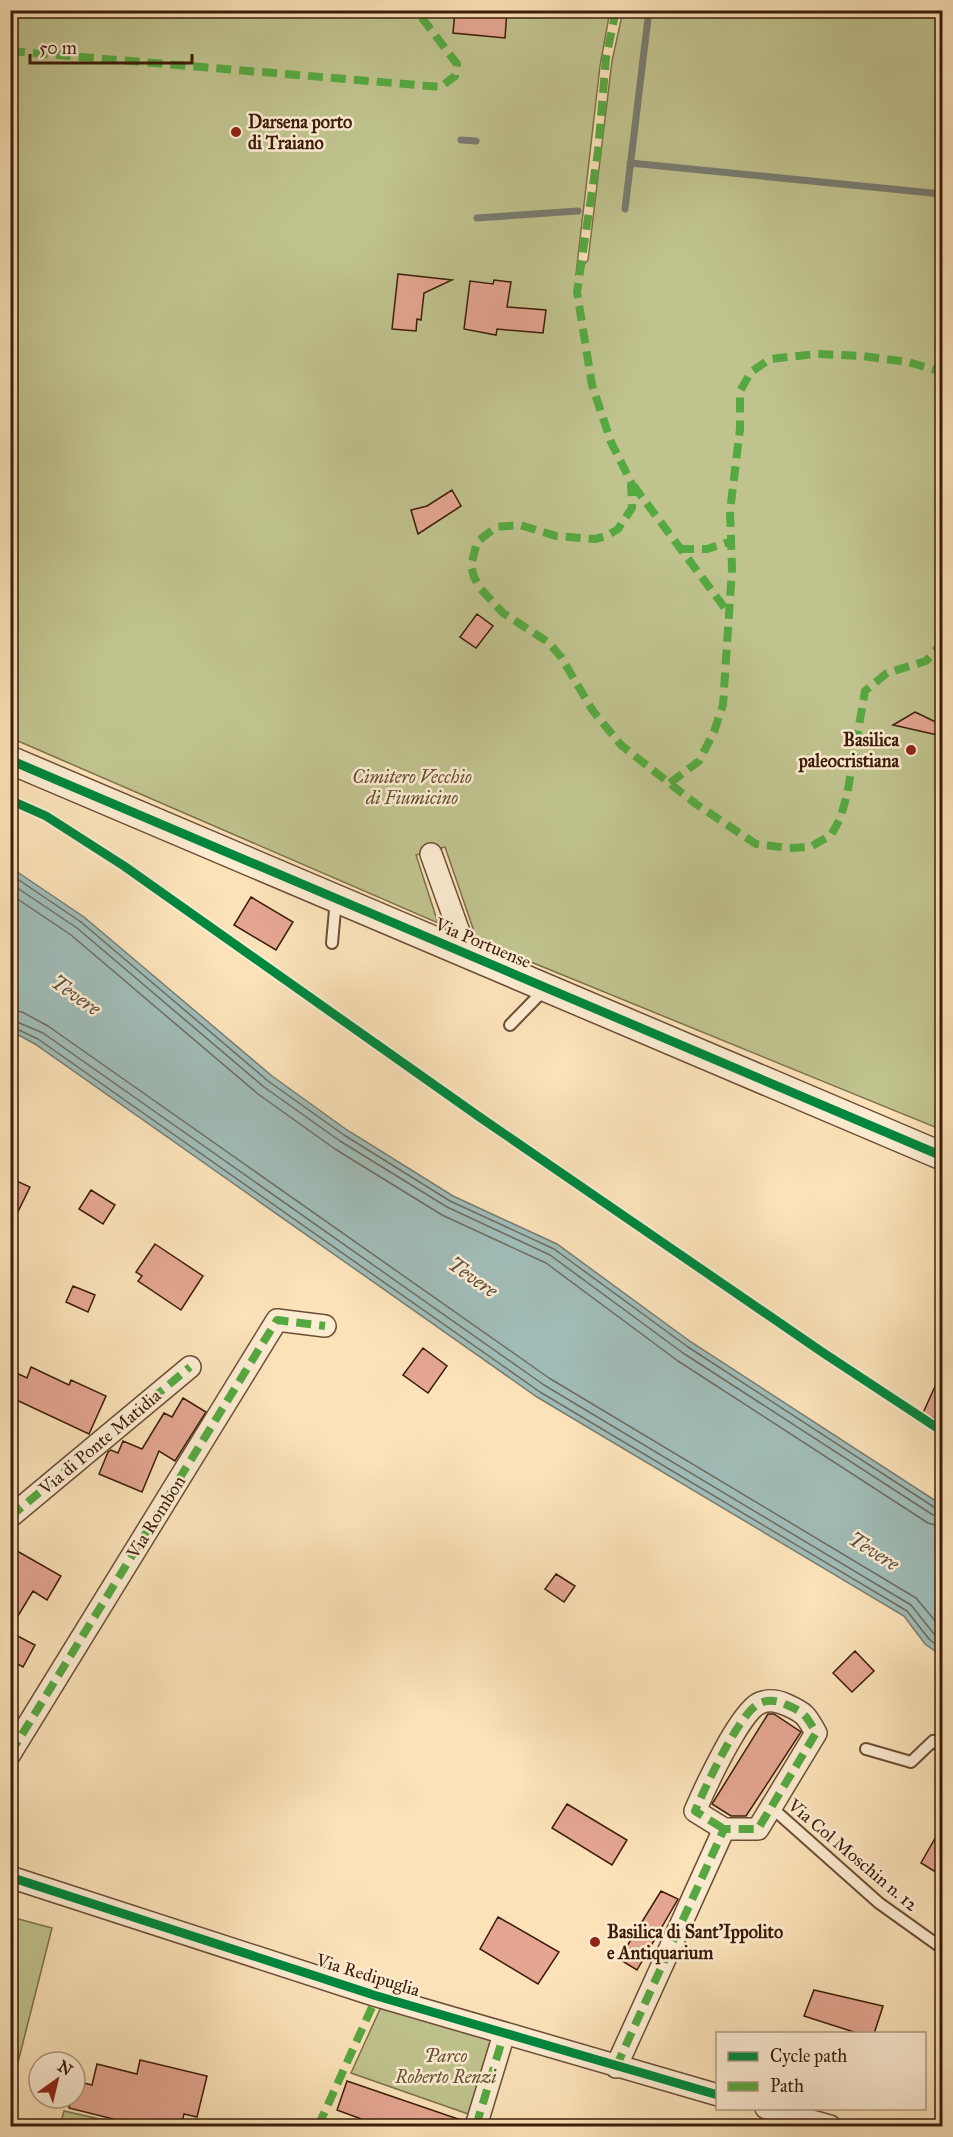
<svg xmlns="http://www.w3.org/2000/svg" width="953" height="2137" viewBox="0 0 953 2137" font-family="'IM FELL Great Primer',serif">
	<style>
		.green { fill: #c0c38e; stroke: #7e704c; stroke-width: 1.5 }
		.water { fill: #a0bcb7; stroke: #787c71; stroke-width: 1.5 }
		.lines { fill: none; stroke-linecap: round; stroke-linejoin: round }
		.shore { stroke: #6e6c60; stroke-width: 1.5 }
		.stream { stroke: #787c71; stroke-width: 7 }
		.building { fill: #e4a691; stroke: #3c1c09; stroke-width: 1.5 }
		.service-casing { stroke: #6c4e35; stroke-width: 14 }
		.minor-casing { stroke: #6c4e35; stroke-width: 24 }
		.tertiary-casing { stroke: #6c4e35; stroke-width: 30 }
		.service { stroke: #fcecd2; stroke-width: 10 }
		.minor { stroke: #fcecd2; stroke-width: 21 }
		.tertiary { stroke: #fcecd2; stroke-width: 27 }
		.quiet { stroke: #55a941; stroke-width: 8; stroke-dasharray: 15 8; stroke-linecap: butt }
		.cycleway-casing { stroke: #fcecd2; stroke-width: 13 }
		.cycleway { stroke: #00873e; stroke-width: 9 }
		.poi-dot { fill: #8f2418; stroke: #fcecd2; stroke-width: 2 }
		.labels { text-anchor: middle; stroke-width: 5; stroke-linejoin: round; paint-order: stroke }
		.poi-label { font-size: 18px; font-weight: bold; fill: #3c1c09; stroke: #fcecd2; text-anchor: start }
		.park-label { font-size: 18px; font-style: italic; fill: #644e31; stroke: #fcecd2 }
		.street-label { font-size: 18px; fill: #3c1c09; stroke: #fcecd2 }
		.water-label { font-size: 20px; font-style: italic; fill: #5a4c3d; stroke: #fcecd2 }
	</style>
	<rect width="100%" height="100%" fill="#fbe2b9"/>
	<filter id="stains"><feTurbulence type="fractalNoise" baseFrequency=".00333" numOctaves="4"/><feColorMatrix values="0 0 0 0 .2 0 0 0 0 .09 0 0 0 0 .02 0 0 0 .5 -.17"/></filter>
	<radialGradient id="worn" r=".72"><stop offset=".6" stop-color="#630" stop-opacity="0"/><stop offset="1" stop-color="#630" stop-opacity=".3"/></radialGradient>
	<path class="green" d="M 10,11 L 610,11 L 600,66 L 576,274 L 588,260 L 612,61 L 623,11 L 942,11 L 942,1130 L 477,940 L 445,847 L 416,855 L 438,923 L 11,738 Z
		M 11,1917 L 52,1928 L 11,2090 L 10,1917 Z
		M 381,2007 L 495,2042 L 471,2115 L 351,2073 Z
		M 64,2111 L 131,2126 L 60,2126 Z"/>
	<path class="water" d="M 10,867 L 84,917 L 272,1076 L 347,1130 L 453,1196 L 557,1244 L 691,1342 L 942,1505 L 942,1656 L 925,1644 L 904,1616 L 537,1397 L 35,1044 L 11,1031 Z"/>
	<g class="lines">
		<path class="shore" d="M 10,874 L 81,922 L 268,1081 L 344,1135 L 450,1201 L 554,1249 L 688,1347 L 937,1509 L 942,1510
			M 10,883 L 77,928 L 264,1087 L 340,1141 L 447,1207 L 550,1255 L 683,1353 L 933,1515 L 942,1517
			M 10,894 L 71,935 L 258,1094 L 335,1149 L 442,1215 L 546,1263 L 678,1361 L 928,1523 L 942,1527
			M 10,1010 L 22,1012 L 48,1026 L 549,1378 L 916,1598 L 942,1629
			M 10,1019 L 43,1033 L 544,1385 L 911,1605 L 934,1634 L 942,1640
			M 10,1026 L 38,1039 L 540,1392 L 907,1611 L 929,1639 L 942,1649"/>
		<path class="stream" d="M 461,140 L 476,141
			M 630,163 L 942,194
			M 625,209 L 649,10
			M 477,218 L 578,211"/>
	</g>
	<path class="building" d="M 455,10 L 507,10 L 505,38 L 453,33 Z
		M 398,274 L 452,280 L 424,293 L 421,320 L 417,319 L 416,331 L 392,329 Z
		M 494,280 L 511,282 L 507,307 L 546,310 L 543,333 L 497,329 L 496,335 L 464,329 L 470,281 L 493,284 Z
		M 452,490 L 461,506 L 418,534 L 411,510 L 427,506 Z
		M 477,614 L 493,626 L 476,648 L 460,637 Z
		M 915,712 L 942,725 L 942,736 L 893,725 Z
		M 251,897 L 293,922 L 276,950 L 234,925 Z
		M 10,1178 L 30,1187 L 10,1228 Z
		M 91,1190 L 115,1205 L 103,1224 L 79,1209 Z
		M 155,1244 L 203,1276 L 181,1310 L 138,1281 L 142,1276 L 136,1272 Z
		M 73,1286 L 95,1295 L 88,1312 L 66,1302 Z
		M 423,1348 L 447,1366 L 428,1393 L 403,1375 Z
		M 31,1367 L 69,1385 L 71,1380 L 106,1396 L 89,1434 L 10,1397 L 10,1370 L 27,1378 Z
		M 942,1371 L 942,1422 L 923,1413 Z
		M 183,1398 L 206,1412 L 175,1461 L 159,1451 L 142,1492 L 99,1474 L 108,1452 L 111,1450 L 118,1453 L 123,1441 L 142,1449 L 164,1413 L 172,1417 Z
		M 10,1547 L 61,1576 L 47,1600 L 33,1591 L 10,1629 Z
		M 556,1574 L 575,1586 L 564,1602 L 545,1589 Z
		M 10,1632 L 35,1645 L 23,1667 L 10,1660 Z
		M 855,1651 L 874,1671 L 852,1692 L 833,1673 Z
		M 768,1714 L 774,1714 L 801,1732 L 746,1816 L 731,1816 L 712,1804 Z
		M 567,1804 L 627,1840 L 612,1865 L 552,1828 Z
		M 942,1826 L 942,1876 L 921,1863 Z
		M 661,1891 L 678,1899 L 637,1970 L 619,1959 Z
		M 498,1917 L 559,1952 L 538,1984 L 480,1949 Z
		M 814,1990 L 883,2006 L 874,2034 L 860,2034 L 804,2016 Z
		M 140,2060 L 207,2076 L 197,2117 L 184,2114 L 181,2127 L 145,2127 L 69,2108 L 71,2098 L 75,2098 L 76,2081 L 92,2085 L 97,2064 L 137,2074 Z
		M 347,2081 L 464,2121 L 464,2127 L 383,2127 L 337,2110 Z"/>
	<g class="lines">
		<g class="service-casing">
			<path id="service" d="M 332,943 L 336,899
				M 510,1025 L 545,989
				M 866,1749 L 911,1762 L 933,1741 L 942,1747
				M 771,1807 L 879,1903 L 942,1948"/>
		</g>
		<g class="minor-casing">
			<path id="minor" d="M 431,854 L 467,954
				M 10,1517 L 190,1367
				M 10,1754 L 277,1320 L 325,1326
				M 10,1877 L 377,1996 L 718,2095
				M 616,2067 L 724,1829 L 758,1829 L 816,1733 C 806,1715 805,1713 787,1705 C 778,1701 770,1699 760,1703 C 740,1711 704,1790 695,1811 L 724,1829
				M 766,2108 L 830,2126
				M 476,2126 L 504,2034"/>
		</g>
		<g class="tertiary-casing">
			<path id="tertiary" d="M 10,760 L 942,1156"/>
		</g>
		<use href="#service" class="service"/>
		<use href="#minor" class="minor"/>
		<use href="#tertiary" class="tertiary"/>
		<path class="quiet" d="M 616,10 L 606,58 L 598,151 L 577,292 L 592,385 L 611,442 L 631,482 L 632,508 L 618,529 L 607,536 L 595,539 L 556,536 L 520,525 L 496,527 L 477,542 L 471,566 L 474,577 L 480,588 L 503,613 L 548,642 L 561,657 L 593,711 L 621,745 L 696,804 L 756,844 L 789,848 L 810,847 L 831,835 L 840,819 L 847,795 L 865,691 L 887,673 L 926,661 L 942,643
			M 10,51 L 441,87 L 455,76 L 457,64 L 416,10
			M 633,485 L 730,615
			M 679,549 L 707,549 L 731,541
			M 670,783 L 699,761 L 714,732 L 723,705 L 732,569 L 730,511 L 740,429 L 740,391 L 751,372 L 770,359 L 816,354 L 862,356 L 908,362 L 942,372
			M 10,1517 L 190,1367
			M 10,1754 L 277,1320 L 325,1326
			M 616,2067 L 724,1829 L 758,1829 L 816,1733 C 806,1715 805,1713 787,1705 C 778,1701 770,1699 760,1703 C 740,1711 704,1790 695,1811 L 724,1829
			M 323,2126 L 321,2120 L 377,1996
			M 476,2126 L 504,2034"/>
		<g class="cycleway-casing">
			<path id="cycleway" d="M 10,760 L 942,1156
				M 10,800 L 46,816 L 124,866 L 481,1118 L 822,1352 L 942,1431
				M 10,1877 L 377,1996 L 718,2095"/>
		</g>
		<use href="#cycleway" class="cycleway"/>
	</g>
	<g class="poi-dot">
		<circle cx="236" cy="132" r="6"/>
		<circle cx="911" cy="750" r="6"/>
		<circle cx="595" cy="1942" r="6"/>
	</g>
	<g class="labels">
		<g class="poi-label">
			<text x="248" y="128">Darsena porto<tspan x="248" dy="21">di Traiano</tspan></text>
			<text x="899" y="746" text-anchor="end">Basilica<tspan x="899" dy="21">paleocristiana</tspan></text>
			<text x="607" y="1938">Basilica di Sant'Ippolito<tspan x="607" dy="21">e Antiquarium</tspan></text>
		</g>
		<g class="park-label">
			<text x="412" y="783">Cimitero Vecchio<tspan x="412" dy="21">di Fiumicino</tspan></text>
			<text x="446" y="2062">Parco<tspan x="446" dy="21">Roberto Renzi</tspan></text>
		</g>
		<g class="street-label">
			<text transform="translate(483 943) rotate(23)" y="6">Via Portuense</text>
			<text transform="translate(100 1442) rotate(-40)" y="6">Via di Ponte Matidia</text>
			<text transform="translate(156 1517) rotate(-58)" y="6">Via Rombon</text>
			<text transform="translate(853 1855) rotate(40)" y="6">Via Col Moschin n. 12</text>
			<text transform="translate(368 1975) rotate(17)" y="6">Via Redipuglia</text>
		</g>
		<g class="water-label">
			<text transform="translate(76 995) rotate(35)" y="7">Tevere</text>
			<text transform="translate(473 1277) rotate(35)" y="7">Tevere</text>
			<text transform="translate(874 1551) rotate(32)" y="7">Tevere</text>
		</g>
	</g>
	<rect width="953" height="2137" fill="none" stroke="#fbe2b9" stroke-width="36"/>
	<rect x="12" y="12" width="929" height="2113" fill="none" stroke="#3c1c09" stroke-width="3"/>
	<rect x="18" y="18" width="917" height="2101" fill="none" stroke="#3c1c09" stroke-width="1.5"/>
	<rect x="716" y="2032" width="210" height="78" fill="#fcecd2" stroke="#af9982" stroke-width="1.5"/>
	<rect x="728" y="2052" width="30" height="9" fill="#00873e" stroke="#af9982" stroke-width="1.5"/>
	<text x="770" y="2062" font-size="18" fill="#3c1c09">Cycle path</text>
	<rect x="728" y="2082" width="30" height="9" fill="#55a941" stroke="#af9982" stroke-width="1.5"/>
	<text x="770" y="2092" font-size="18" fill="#3c1c09">Path</text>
	<g transform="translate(57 2080) rotate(34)"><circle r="28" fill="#fcecd2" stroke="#af9982" stroke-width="1.5"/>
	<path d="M0-4.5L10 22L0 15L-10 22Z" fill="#8f2418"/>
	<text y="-9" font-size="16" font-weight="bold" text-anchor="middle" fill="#3c1c09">N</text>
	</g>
	<path d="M30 54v9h162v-9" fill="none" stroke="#3c1c09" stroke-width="3"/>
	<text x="39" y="54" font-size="18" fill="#3c1c09" stroke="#fcecd2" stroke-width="4.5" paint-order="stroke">50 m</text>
	<rect width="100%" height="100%" filter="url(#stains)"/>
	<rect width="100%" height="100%" fill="url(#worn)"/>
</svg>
